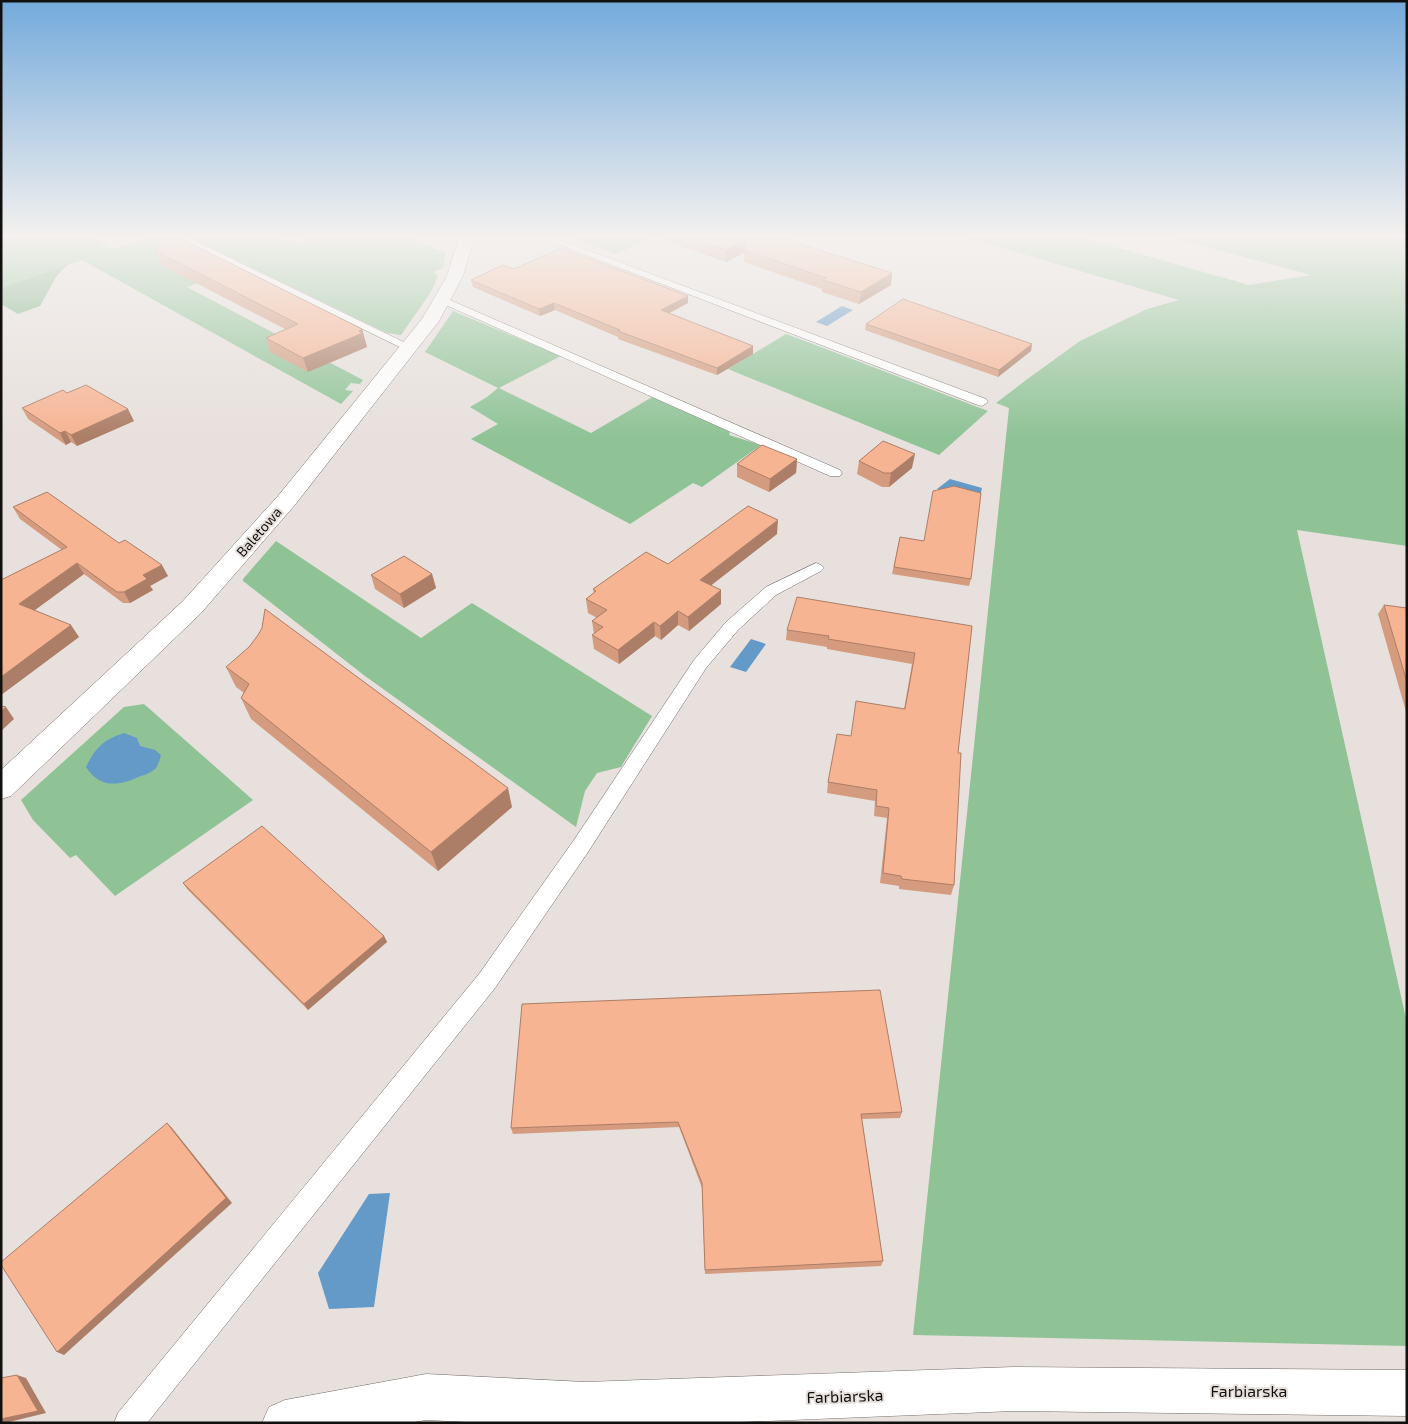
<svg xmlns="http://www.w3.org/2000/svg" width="1408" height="1424" viewBox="0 0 1408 1424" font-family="'Exo 2',sans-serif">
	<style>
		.green { fill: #8fc396 }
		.forest { fill: #7bb282 }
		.water { fill: #649ac8 }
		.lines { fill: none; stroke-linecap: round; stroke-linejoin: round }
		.lane-casing { stroke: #716b67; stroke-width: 1 }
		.street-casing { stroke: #716b67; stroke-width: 1 }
		.secondary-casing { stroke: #716b67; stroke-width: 1 }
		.lane { fill: #fff; fill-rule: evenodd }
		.street { fill: #fff; fill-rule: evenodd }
		.secondary { fill: #fff; fill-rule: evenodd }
		.wall { fill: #d49b7e }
		.shaded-wall { fill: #ac7e67 }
		.building { fill: #f6b493; stroke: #ac7e67 }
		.labels { text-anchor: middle; stroke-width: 4; stroke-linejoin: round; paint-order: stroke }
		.street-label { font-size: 14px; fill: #12100f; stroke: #e7e0dc }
		.near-street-label { font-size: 16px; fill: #12100f; stroke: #e7e0dc }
	</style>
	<rect width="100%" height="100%" fill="#e7e0dc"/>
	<path class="green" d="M 1,238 L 93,238 L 114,249 L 146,238 L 170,238 L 235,269 L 187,287 L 363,380 L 360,384 L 351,383 L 345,390 L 353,391 L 341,404 L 82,260 L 1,288 Z
		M 190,238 L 268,238 L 304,243 L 313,240 L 293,238 L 410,238 L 446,253 L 443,268 L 433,272 L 438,276 L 431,292 L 401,335 L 387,333 Z
		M 571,238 L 650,238 L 616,254 Z
		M 968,238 L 1084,238 L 1249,285 L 1311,275 L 1173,238 L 1407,238 L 1407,546 L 1297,530 L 1407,1023 L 1407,1346 L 913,1335 L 1009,408 L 996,403 L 1026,380 L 1080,341 L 1147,309 L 1179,300 Z
		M 453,311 L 561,356 L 499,388 L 591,433 L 654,396 L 730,432 L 729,435 L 761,445 L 702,487 L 693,483 L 630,524 L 471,439 L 498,424 L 470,407 L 487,397 L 498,388 L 425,352 Z
		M 786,334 L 805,341 L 988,411 L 939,455 L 728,369 Z
		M 276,541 L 421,638 L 472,603 L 652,716 L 621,767 L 597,773 L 585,791 L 576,827 L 365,676 L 243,581 L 243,579 Z
		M 144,704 L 253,800 L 115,896 L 76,855 L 70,858 L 33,820 L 21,800 L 124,707 Z"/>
	<path class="forest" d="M 67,265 L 56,277 L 40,306 L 18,314 L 1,304 L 1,288 Z"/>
	<path class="water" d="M 842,306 L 853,310 L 827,326 L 816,322 Z
		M 950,479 L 982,488 L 980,497 L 937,489 Z
		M 751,639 L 766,644 L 746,672 L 730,667 Z
		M 124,733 L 137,738 L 140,746 L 155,750 L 161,755 C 160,759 158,766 155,769 C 152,772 145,775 141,776 C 119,786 100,789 86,767 C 96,747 103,740 124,733 Z
		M 390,1193 L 374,1307 L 329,1309 L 318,1273 L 369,1194 Z"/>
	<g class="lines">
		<g class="lane-casing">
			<path id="lane" d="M 177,238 L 189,238 L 416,348 L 414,350 L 406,350 Z
				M 542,238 L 555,238 L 986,399 L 988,402 L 982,406 L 978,405 Z
				M 443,297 L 840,470 L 842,473 L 840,476 L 830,476 L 439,302 L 438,300 Z
				M 816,563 L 821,565 L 824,568 L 821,571 L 776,595 L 738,630 L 706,668 L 588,852 L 495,988 L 147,1423 L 114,1423 L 118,1413 L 479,974 L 574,840 L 694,660 L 726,622 L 766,587 Z"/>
		</g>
		<g class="street-casing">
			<path id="street" d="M 1014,1367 L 1407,1370 L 1407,1416 L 1014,1411 L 716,1423 L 488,1423 L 426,1420 L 409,1423 L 262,1423 L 269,1407 L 285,1400 L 426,1374 L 585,1382 Z"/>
		</g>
		<g class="secondary-casing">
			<path id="secondary" d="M 459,238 L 474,238 L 463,276 L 439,321 L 294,506 L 201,613 L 11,796 L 1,799 L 1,770 L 183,601 L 278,496 L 422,319 L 447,276 Z"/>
		</g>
		<use href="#lane" class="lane"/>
		<use href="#street" class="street"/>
		<use href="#secondary" class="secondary"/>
	</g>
	<path class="wall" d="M 663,238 L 782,238 L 891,285 L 859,304 L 822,292 L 822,289 L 744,262 L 744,253 L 726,262 L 663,240 Z
		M 156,251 L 362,329 L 367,347 L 308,372 L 270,352 L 266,338 L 285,329 L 161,265 Z
		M 514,269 L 688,296 L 688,303 L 669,313 L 753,346 L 753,354 L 717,375 L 618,339 L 618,337 L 555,310 L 540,316 L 473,287 L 471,280 Z
		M 866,324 L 1032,344 L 1031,351 L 998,377 L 865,330 Z
		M 67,393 L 134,421 L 77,446 L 71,442 L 66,445 L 28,419 L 22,408 Z
		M 797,459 L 796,473 L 769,492 L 737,477 L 737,464 Z
		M 859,461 L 912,468 L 889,487 L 882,487 L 857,474 Z
		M 13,507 L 119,543 L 168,576 L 150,586 L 153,590 L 130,603 L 123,603 L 84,574 L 34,610 L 79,637 L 1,695 L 1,578 L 3,579 L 62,550 L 20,519 Z
		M 777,534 L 711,585 L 721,604 L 689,631 L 678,625 L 661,640 L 655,636 L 619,664 L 594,649 L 592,635 L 594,634 L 592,621 L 597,618 L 588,613 L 586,599 L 594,594 L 593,589 L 668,564 Z
		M 900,537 L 971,579 L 969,586 L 892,574 Z
		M 432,574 L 436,588 L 404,608 L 375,589 L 371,575 Z
		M 1384,605 L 1407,608 L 1407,715 L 1378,614 Z
		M 972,626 L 958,753 L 954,885 L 951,895 L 899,889 L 899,886 L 880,883 L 887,818 L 874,816 L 875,801 L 827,793 L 828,782 L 851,736 L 904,709 L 912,664 L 827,649 L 827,647 L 786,640 L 787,630 Z
		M 226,667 L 512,807 L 438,871 L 251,719 L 241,698 L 244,693 L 236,687 Z
		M 183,883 L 384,936 L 387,942 L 308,1010 L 187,889 Z
		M 902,1112 L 900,1118 L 862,1119 L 883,1261 L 881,1266 L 705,1274 L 702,1188 L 679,1127 L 513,1134 L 511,1128 Z"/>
	<path class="shaded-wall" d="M 748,239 L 744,250 L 744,253 L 726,262 L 726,250 Z
		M 892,273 L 891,285 L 859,304 L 861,292 Z
		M 688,296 L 688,303 L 662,317 L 661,310 Z
		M 554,303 L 555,310 L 540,316 L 539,309 Z
		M 362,329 L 367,347 L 308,372 L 303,358 Z
		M 1032,344 L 1031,351 L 998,377 L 999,370 Z
		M 753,346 L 753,354 L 717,375 L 717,368 Z
		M 128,409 L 134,421 L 77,446 L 71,435 Z
		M 65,431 L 71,442 L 66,445 L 60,433 Z
		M 915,454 L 912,468 L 889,487 L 891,473 Z
		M 797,459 L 796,473 L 769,492 L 770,479 Z
		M 778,520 L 777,534 L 700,594 L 700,580 Z
		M 77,563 L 84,574 L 27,616 L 19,604 Z
		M 162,565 L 168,576 L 150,586 L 153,590 L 130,603 L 124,592 L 143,575 Z
		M 432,574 L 436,588 L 404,608 L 400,594 Z
		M 721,590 L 721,604 L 689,631 L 688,617 Z
		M 678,611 L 678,625 L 661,640 L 660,626 Z
		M 654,622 L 655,636 L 619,664 L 618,650 Z
		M 71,625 L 79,637 L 1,695 L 1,677 Z
		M 6,707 L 14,719 L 1,731 L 1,711 Z
		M 508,788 L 512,807 L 438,871 L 431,852 Z
		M 384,936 L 387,942 L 308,1010 L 304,1004 Z
		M 167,1123 L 172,1128 L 232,1203 L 64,1355 L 57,1352 Z
		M 17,1375 L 26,1378 L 46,1413 L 5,1423 L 1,1423 L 1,1419 Z"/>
	<path class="building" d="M 163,238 L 180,238 L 362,329 L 359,331 L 363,333 L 303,358 L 266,338 L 298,324 L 156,251 Z
		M 691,238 L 782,238 L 892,273 L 861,292 L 823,280 L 826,278 L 744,250 L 748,239 L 726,250 Z
		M 561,248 L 688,296 L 661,310 L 753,346 L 717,368 L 618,331 L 620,330 L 554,303 L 539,309 L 471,280 L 503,265 L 514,269 Z
		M 903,299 L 1032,344 L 999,370 L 866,324 Z
		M 86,385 L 128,409 L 71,435 L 65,431 L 60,433 L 22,408 L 63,390 L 67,393 Z
		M 883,441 L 915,454 L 891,473 L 884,473 L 859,461 Z
		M 762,445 L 797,459 L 770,479 L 737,464 Z
		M 954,486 L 981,493 L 971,579 L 894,567 L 900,537 L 924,541 L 933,491 Z
		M 47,492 L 119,543 L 125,540 L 162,565 L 143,575 L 147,579 L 124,592 L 117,592 L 77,563 L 19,604 L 71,625 L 1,677 L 1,578 L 3,579 L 67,547 L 13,507 Z
		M 748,506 L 778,520 L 700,580 L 721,590 L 688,617 L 678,611 L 660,626 L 654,622 L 618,650 L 592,635 L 603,627 L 592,621 L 607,610 L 586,599 L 596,591 L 593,589 L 646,552 L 668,564 Z
		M 404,556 L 432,574 L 400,594 L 371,575 Z
		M 797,597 L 972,626 L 958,753 L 961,753 L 954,885 L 902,879 L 901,876 L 883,873 L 889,808 L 876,806 L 877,790 L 828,782 L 837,734 L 851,736 L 856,701 L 905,709 L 915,653 L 828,639 L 829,636 L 787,630 Z
		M 1384,605 L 1407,608 L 1407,682 Z
		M 265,609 L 508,788 L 431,852 L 241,698 L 249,684 L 226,667 L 249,647 L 258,635 L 262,628 Z
		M 1,706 L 6,707 L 1,711 Z
		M 262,826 L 384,936 L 304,1004 L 183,883 Z
		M 880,990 L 902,1112 L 861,1114 L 883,1261 L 705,1270 L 702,1183 L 678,1122 L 511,1128 L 522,1004 Z
		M 167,1123 L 226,1198 L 57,1352 L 1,1265 L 1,1262 Z
		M 17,1375 L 38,1411 L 1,1419 L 1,1378 Z"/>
	<linearGradient id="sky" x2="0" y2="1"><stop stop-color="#73aadb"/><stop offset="0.54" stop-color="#f4f1ef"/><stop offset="1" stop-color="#f4f1ef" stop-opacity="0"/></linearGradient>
	<rect width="1408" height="437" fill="url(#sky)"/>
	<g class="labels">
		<g class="street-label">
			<text transform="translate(259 532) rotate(-49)" y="5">Baletowa</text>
		</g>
		<g class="near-street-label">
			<text x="1249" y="1397">Farbiarska</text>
			<text transform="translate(845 1396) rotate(-2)" y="6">Farbiarska</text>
		</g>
	</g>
	<rect width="1408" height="1424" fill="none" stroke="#12100f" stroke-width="5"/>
</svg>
